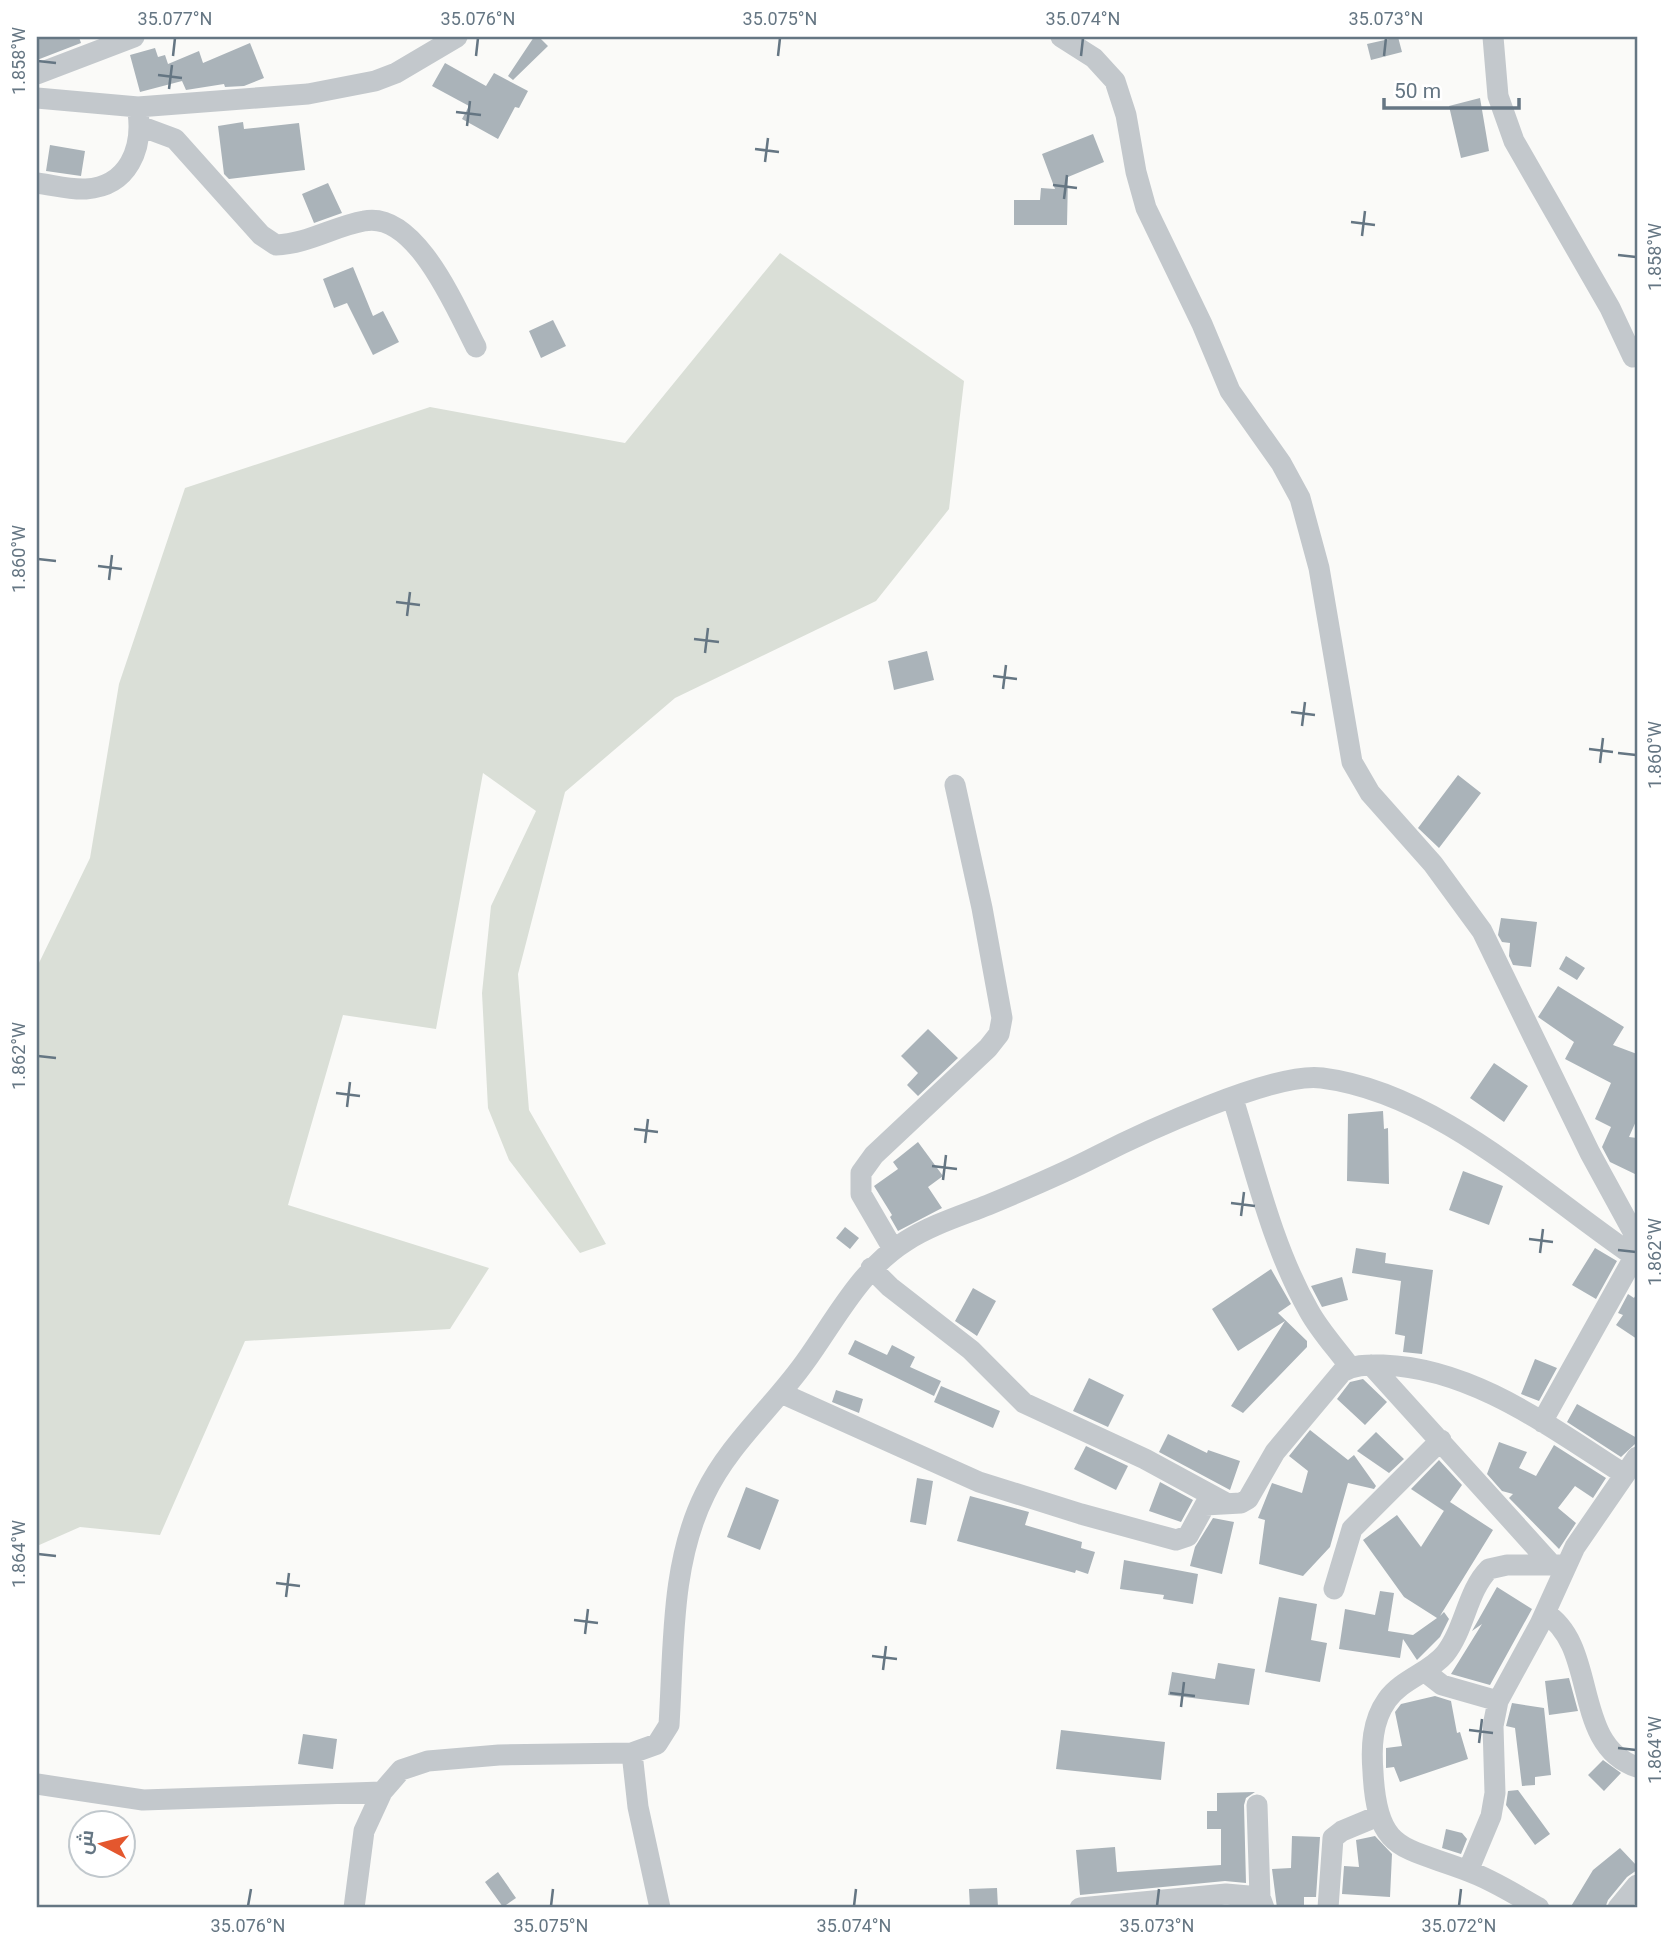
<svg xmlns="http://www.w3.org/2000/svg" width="1674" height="1945" viewBox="0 0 1674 1945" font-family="Roboto,Cairo,sans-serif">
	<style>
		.green { fill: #dadfd7 }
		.building { fill: #aab3b9 }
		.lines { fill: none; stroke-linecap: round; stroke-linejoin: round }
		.minor { stroke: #c3c8cc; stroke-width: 21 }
		.ticks { fill: none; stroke: #657683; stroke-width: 2.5 }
		.neatline { fill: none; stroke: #657683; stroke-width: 2.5 }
		.ticks-label { font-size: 18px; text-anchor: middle; fill: #657683 }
	</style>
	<rect width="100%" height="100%" fill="#fafaf8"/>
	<path class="green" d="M 780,253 L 964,381 L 949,509 L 876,601 L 675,698 L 565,792 L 518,974 L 529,1110 L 606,1244 L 580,1253 L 509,1160 L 488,1108 L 482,993 L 491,906 L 536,811 L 483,773 L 436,1029 L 343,1015 L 288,1205 L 489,1268 L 450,1329 L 245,1341 L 160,1535 L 80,1527 L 37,1546 L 37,967 L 90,858 L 119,684 L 185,488 L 430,407 L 625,443 Z"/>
	<path class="building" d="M 37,37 L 79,37 L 81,43 L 37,60 Z
		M 534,37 L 539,37 L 548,46 L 513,80 L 508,76 Z
		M 1398,37 L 1402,52 L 1371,60 L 1367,44 Z
		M 250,43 L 264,78 L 244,86 L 225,87 L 224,84 L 186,90 L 182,81 L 140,92 L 130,55 L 155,48 L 158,57 L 165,55 L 168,64 L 199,51 L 203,63 Z
		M 445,63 L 486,86 L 494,73 L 528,91 L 519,108 L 515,107 L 498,139 L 462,119 L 469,106 L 432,86 Z
		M 1480,98 L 1489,151 L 1461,158 L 1449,106 Z
		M 243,122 L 244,129 L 299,123 L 305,170 L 229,179 L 224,174 L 218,126 Z
		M 1093,134 L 1104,162 L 1068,177 L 1067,225 L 1014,225 L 1014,200 L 1040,200 L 1041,188 L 1055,189 L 1042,154 Z
		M 50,145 L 85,151 L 81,176 L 46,171 Z
		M 328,183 L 342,213 L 314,223 L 302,194 Z
		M 353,267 L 373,316 L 383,311 L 399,342 L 373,355 L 347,303 L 334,308 L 323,279 Z
		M 553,320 L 566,346 L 541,358 L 529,331 Z
		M 927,651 L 934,680 L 894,690 L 888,661 Z
		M 1458,775 L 1481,793 L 1439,848 L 1418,828 Z
		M 1501,918 L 1537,922 L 1531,967 L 1513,965 L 1509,956 L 1510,943 L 1502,942 L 1498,935 Z
		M 1566,956 L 1585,968 L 1577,980 L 1559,969 Z
		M 1558,986 L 1624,1027 L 1613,1045 L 1637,1054 L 1637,1119 L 1629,1137 L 1637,1138 L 1637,1175 L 1610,1162 L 1602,1147 L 1611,1127 L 1595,1119 L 1611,1083 L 1565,1059 L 1574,1042 L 1538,1017 Z
		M 928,1029 L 958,1058 L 918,1096 L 907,1085 L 918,1073 L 901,1056 Z
		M 1494,1063 L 1528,1086 L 1504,1122 L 1470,1098 Z
		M 1383,1111 L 1384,1129 L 1388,1128 L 1389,1184 L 1347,1181 L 1348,1114 Z
		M 918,1142 L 943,1176 L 928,1187 L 942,1208 L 898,1231 L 890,1217 L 892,1215 L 874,1186 L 898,1169 L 893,1162 Z
		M 1463,1171 L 1503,1186 L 1489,1225 L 1449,1210 Z
		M 845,1227 L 859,1238 L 850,1249 L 836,1238 Z
		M 1356,1248 L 1386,1253 L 1385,1263 L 1433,1270 L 1422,1354 L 1403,1352 L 1405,1336 L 1395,1334 L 1401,1281 L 1352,1273 Z
		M 1595,1248 L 1617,1261 L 1596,1299 L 1572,1285 Z
		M 1271,1269 L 1291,1304 L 1278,1313 L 1307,1341 L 1307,1347 L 1243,1413 L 1231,1406 L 1285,1321 L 1238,1351 L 1212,1309 Z
		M 1342,1277 L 1348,1300 L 1322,1307 L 1311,1286 Z
		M 973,1288 L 996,1301 L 977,1336 L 955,1321 Z
		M 1637,1293 L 1637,1339 L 1616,1325 L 1623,1315 L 1618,1313 L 1628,1294 L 1634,1298 Z
		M 855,1340 L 887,1355 L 892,1345 L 915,1357 L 910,1367 L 941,1381 L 934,1396 L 848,1354 Z
		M 1535,1359 L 1557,1368 L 1539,1401 L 1521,1394 Z
		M 1089,1378 L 1124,1395 L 1108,1427 L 1073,1411 Z
		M 1363,1379 L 1387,1402 L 1365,1425 L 1337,1399 L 1350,1382 Z
		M 941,1386 L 1000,1411 L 993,1428 L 934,1402 Z
		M 836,1390 L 863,1399 L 859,1413 L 832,1402 Z
		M 1577,1404 L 1637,1438 L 1635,1444 L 1621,1457 L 1567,1422 Z
		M 1310,1430 L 1348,1460 L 1354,1455 L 1376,1486 L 1374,1489 L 1348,1483 L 1330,1547 L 1303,1576 L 1259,1564 L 1265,1520 L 1258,1518 L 1272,1483 L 1302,1493 L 1308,1471 L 1289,1456 Z
		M 1376,1432 L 1404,1459 L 1389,1473 L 1357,1451 Z
		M 1168,1434 L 1207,1453 L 1208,1450 L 1240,1461 L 1230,1490 L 1159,1452 Z
		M 1499,1442 L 1527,1452 L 1519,1468 L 1536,1476 L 1554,1445 L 1606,1478 L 1593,1498 L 1575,1486 L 1558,1508 L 1576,1523 L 1559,1549 L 1509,1498 L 1513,1494 L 1502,1491 L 1487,1474 Z
		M 1086,1446 L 1128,1466 L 1116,1490 L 1074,1469 Z
		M 1439,1460 L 1462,1485 L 1450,1502 L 1493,1530 L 1440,1616 L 1444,1612 L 1449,1619 L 1440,1637 L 1417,1660 L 1403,1639 L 1400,1658 L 1339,1649 L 1345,1609 L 1375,1615 L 1380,1591 L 1394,1593 L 1388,1631 L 1413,1635 L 1437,1618 L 1404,1597 L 1363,1540 L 1397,1515 L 1421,1547 L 1447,1506 L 1444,1511 L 1411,1489 Z
		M 917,1478 L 933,1481 L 926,1525 L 910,1522 Z
		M 1160,1482 L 1193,1500 L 1181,1522 L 1149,1511 Z
		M 746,1487 L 779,1500 L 760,1550 L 727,1537 Z
		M 970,1496 L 1029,1512 L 1025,1525 L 1082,1542 L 1081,1548 L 1095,1552 L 1088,1574 L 1076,1570 L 1075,1573 L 957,1541 Z
		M 1213,1518 L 1234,1522 L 1222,1574 L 1190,1566 L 1195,1547 Z
		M 1124,1560 L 1198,1574 L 1193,1604 L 1163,1599 L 1164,1595 L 1120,1589 Z
		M 1497,1587 L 1532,1609 L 1490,1685 L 1451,1674 L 1482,1624 L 1472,1631 Z
		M 1279,1597 L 1317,1604 L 1311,1640 L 1327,1643 L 1320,1682 L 1265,1672 Z
		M 1218,1663 L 1255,1669 L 1249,1705 L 1168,1695 L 1172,1672 L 1215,1679 Z
		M 1569,1678 L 1578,1711 L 1549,1715 L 1545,1681 Z
		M 1435,1696 L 1451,1701 L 1457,1733 L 1460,1732 L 1468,1759 L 1400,1782 L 1394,1767 L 1386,1768 L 1386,1748 L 1402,1746 L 1395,1712 L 1401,1704 Z
		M 1512,1703 L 1544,1708 L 1551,1775 L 1535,1777 L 1535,1785 L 1522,1786 L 1515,1728 L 1506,1726 Z
		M 1061,1730 L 1165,1742 L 1161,1780 L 1056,1769 Z
		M 303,1734 L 337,1739 L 333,1769 L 298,1764 Z
		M 1603,1760 L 1621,1773 L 1604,1791 L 1588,1775 Z
		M 1518,1790 L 1550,1834 L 1535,1845 L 1506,1805 L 1508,1791 Z
		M 1255,1792 L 1246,1798 L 1244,1805 L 1246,1883 L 1225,1881 L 1080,1895 L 1076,1850 L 1115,1847 L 1117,1872 L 1221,1865 L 1221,1829 L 1207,1829 L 1207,1811 L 1217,1811 L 1217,1793 Z
		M 1446,1829 L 1462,1833 L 1467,1839 L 1461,1854 L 1442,1848 Z
		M 1292,1836 L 1320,1837 L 1316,1897 L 1304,1897 L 1304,1908 L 1277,1908 L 1272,1869 L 1291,1868 Z
		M 1375,1836 L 1392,1854 L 1390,1897 L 1342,1894 L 1344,1866 L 1359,1867 L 1356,1840 Z
		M 1620,1848 L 1637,1866 L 1637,1870 L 1627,1877 L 1608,1900 L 1605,1908 L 1570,1908 L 1593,1870 Z
		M 498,1872 L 516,1898 L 503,1907 L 485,1882 Z
		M 997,1888 L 998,1908 L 970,1908 L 969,1889 Z"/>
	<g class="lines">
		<path class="minor" d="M 1061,37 L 1094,58 L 1115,81 L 1126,115 L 1136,172 L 1146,208 L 1202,324 L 1230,391 L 1281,463 L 1300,498 L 1319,568 L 1352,762 L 1370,793 L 1433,864 L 1482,931 L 1590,1153 L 1637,1239
			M 1493,37 L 1498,96 L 1514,141 L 1610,308 L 1633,357
			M 37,74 L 134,37
			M 37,98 L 138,107 L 308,94 L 375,81 L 396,73 L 457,37
			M 140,126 L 175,139 L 261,235 L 276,245 C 307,244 335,226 364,221 C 416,210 457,311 476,347
			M 37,183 C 53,185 70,190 86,189 C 129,186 143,148 138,112
			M 1233,1099 C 1255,1169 1272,1246 1309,1311 C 1320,1331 1336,1348 1350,1367
			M 893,1249 L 861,1194 L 861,1173 L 874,1155 L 988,1048 L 999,1034 L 1002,1018 L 982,908 L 955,785
			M 871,1268 L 890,1287 L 971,1350 L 1024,1403 L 1145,1459 L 1226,1503
			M 1371,1365 L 1552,1565
			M 781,1393 L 979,1482 L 1081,1514 L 1176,1540 L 1188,1536 L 1205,1505 L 1241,1503 L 1248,1499 L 1275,1452 L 1342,1372 C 1355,1364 1369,1365 1383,1365 C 1473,1368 1550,1427 1624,1474
			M 1542,1422 L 1637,1252
			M 1334,1589 L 1352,1529 L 1441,1440
			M 1545,1613 C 1599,1647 1571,1745 1637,1767
			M 1424,1671 L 1442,1685 L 1498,1701
			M 632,1753 L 638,1807 L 660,1908
			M 37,1784 L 143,1800 L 382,1792
			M 1257,1805 L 1260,1897 L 1264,1908
			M 1468,1871 L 1491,1816 L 1495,1793 L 1493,1726 L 1498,1701 L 1540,1624 L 1575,1547 L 1637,1457
			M 354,1908 L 364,1831 L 382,1792 L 401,1770 L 428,1761 L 499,1755 L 632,1753 L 657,1744 L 669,1725 C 674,1649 670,1564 705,1494 C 729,1444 773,1407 805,1362 C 836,1319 860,1270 906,1241 C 931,1225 960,1216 988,1205 C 1024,1190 1060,1175 1095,1157 C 1140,1134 1275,1071 1322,1078 C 1439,1093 1542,1194 1637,1258
			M 1080,1908 L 1226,1894 L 1260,1897
			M 1328,1908 L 1333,1838 L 1342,1831 L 1378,1816
			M 1539,1908 C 1516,1895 1493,1880 1468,1871 C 1403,1846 1377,1853 1373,1772 C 1371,1747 1372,1721 1387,1700 C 1402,1679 1429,1673 1445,1654 C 1465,1629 1467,1591 1489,1569 L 1507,1565 L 1566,1565
			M 1618,1908 L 1637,1885"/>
	</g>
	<path class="ticks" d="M 173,56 L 175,38M 476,56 L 478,38M 778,56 L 780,38M 1081,56 L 1083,38M 1384,56 L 1386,38M 38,61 L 56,63M 158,75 L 182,78M 169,89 L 172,65M 456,112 L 481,115M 467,126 L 470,101M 755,149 L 779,152M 765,162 L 768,138M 1053,185 L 1077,188M 1064,199 L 1067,175M 1351,222 L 1375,225M 1362,236 L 1365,211M 1618,255 L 1636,257M 38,559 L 56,561M 98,566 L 122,569M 109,580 L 112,555M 396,602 L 420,605M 407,616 L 410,592M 694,639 L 719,642M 705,653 L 708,628M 993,676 L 1017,679M 1003,689 L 1006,665M 1291,712 L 1315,715M 1302,726 L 1305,702M 1589,749 L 1613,752M 1618,753 L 1636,755M 1600,763 L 1603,738M 38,1056 L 56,1058M 336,1093 L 360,1096M 347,1107 L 350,1082M 634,1129 L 658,1132M 645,1143 L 648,1119M 932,1166 L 957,1169M 943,1180 L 946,1155M 1231,1203 L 1255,1206M 1241,1216 L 1244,1192M 1529,1239 L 1553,1242M 1618,1250 L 1636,1252M 1540,1253 L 1543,1229M 38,1554 L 56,1556M 276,1583 L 300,1586M 286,1597 L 289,1573M 574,1620 L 598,1623M 585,1634 L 588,1609M 872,1656 L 897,1659M 883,1670 L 886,1646M 1170,1693 L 1195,1696M 1181,1707 L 1184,1682M 1469,1730 L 1493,1733M 1479,1743 L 1482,1719M 1618,1748 L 1636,1750M 248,1906 L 251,1889M 551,1906 L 553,1889M 854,1906 L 856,1889M 1157,1906 L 1159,1889M 1459,1906 L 1461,1889"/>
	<rect width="1674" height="1945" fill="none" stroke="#ffffff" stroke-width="77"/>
	<g transform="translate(102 1844) rotate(277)"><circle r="33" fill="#ffffff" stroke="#c1c8cd" stroke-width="2"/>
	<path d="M0-5L12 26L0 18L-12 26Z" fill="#e4572e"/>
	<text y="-10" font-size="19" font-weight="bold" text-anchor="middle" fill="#657683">ش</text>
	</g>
	<path d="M1384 98v10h135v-10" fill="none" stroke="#657683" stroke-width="3.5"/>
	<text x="1394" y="98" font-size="21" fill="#657683" stroke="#ffffff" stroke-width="5" paint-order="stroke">50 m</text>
	<rect x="38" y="38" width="1598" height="1868" class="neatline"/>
	<g class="ticks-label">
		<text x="175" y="25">35.077°N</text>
		<text x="478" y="25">35.076°N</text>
		<text x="780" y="25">35.075°N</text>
		<text x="1083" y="25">35.074°N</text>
		<text x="1386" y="25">35.073°N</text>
		<text transform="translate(19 61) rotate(-90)" y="6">1.858°W</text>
		<text transform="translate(1655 257) rotate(-90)" y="6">1.858°W</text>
		<text transform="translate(19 559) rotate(-90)" y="6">1.860°W</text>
		<text transform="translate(1655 755) rotate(-90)" y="6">1.860°W</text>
		<text transform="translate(19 1056) rotate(-90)" y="6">1.862°W</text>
		<text transform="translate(1655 1252) rotate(-90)" y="6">1.862°W</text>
		<text transform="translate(19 1554) rotate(-90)" y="6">1.864°W</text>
		<text transform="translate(1655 1750) rotate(-90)" y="6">1.864°W</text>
		<text x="248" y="1932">35.076°N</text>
		<text x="551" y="1932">35.075°N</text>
		<text x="854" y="1932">35.074°N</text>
		<text x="1157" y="1932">35.073°N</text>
		<text x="1459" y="1932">35.072°N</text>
	</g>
</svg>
